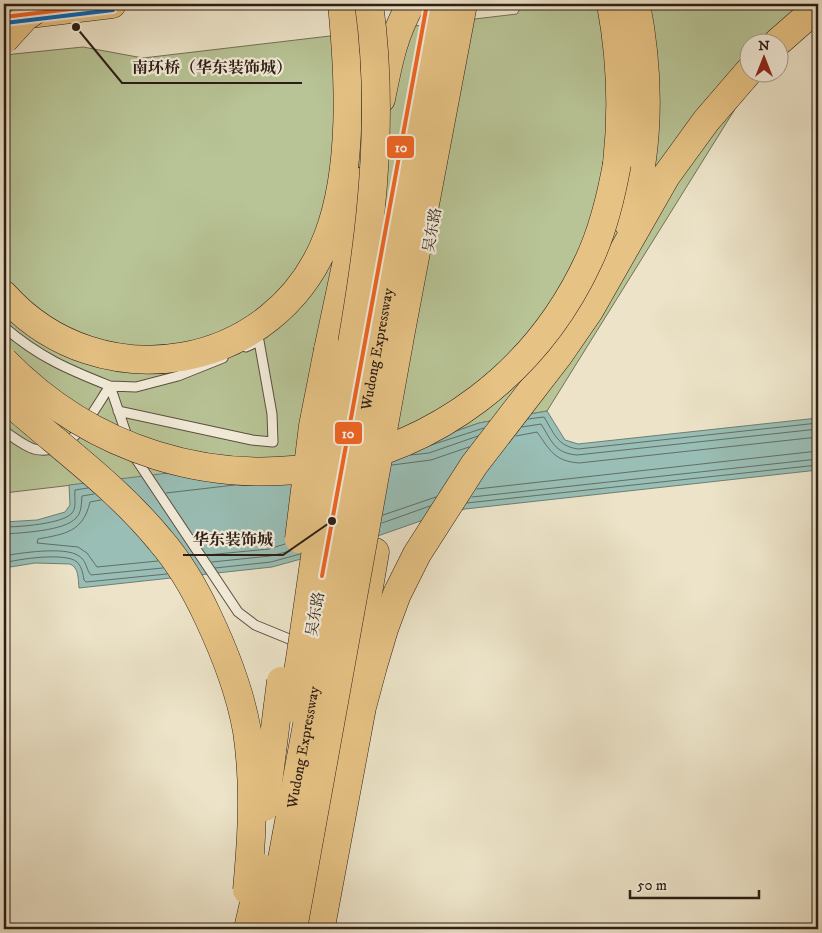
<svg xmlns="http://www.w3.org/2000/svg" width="822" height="933" viewBox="0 0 822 933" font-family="'IM FELL DW Pica','Noto Serif SC',serif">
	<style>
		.green { fill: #b8c496; stroke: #727056 }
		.water { fill: #99beb5; stroke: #6e7e75 }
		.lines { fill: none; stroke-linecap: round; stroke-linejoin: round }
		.shore { stroke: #636e65; stroke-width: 1 }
		.lane-casing { stroke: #5d4e42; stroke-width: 11 }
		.primary-casing { stroke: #2d1d15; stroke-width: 29 }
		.highway-casing { stroke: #2d1d15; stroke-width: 29 }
		.lane { stroke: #f3eddb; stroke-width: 9 }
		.primary { stroke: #e6c284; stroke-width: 28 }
		.highway { stroke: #e6c284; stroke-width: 28 }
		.highway-bridge-casing { stroke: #2d1d15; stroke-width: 29; stroke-linecap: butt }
		.highway-bridge { stroke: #e6c284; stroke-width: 28 }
		.bus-1-casing { stroke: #f3eddb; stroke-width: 8 }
		.bus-2-casing { stroke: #f3eddb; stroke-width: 8 }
		.bus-1 { stroke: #f26522; stroke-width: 4 }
		.bus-2 { stroke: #0065bd; stroke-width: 4 }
		.labels { text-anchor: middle; stroke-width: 4.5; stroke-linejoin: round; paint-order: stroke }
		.street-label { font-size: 15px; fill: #2d1d15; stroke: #f3eddb }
		.leader { fill: none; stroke: #2d1d15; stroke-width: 2 }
		.callout-dot { fill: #2d1d15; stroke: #f3eddb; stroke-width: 2 }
		.callout-label { font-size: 16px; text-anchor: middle; font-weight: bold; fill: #2d1d15; stroke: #f3eddb; stroke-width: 4.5; stroke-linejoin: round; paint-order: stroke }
		.line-badge { stroke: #f3eddb; stroke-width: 2 }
		.badge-label { font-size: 14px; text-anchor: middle; font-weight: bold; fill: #fff }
	</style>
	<rect width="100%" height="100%" fill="#ece3c8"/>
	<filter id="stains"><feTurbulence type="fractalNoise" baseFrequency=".004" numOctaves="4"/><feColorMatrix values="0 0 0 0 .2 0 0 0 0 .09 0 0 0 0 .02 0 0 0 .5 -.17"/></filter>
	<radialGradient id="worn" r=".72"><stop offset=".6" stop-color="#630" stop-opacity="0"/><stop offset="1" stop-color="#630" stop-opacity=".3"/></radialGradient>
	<path class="green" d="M 523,4 L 818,4 L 800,38 L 780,57 L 780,42 L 750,42 L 750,72 L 745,93 L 547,411 L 479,423 L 425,442 L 176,473 L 4,493 L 4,55 L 83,47 L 143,58 L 517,14 Z"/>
	<path class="water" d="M 547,411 L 565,440 L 578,444 L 818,418 L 818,470 L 465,509 L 432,517 L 352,545 L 272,567 L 79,588 C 78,578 79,568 70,564 L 35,563 L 4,568 L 4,522 L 37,520 L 65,512 L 70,505 L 69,485 L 425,442 L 479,423 Z"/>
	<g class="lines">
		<path class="shore" d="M 528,419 L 544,417 C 554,433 557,446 578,449 L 818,423
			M 522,427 L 541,424 C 552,441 554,453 577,455 L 818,429
			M 516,436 L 537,432 C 550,450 554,461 579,463 L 818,437
			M 425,447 L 484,428
			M 411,455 L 429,453 L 478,436
			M 392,465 L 431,460 L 469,447
			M 477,489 L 818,451
			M 166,493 L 235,485
			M 472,497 L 818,459
			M 101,500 L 90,502 C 83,532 65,534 38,539 L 37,543 L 78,547 L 87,553 L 97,567 L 158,561
			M 467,503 L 818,465
			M 383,515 L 436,497
			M 382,523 L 430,506
			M 4,527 C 18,527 63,524 72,513 C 77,507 74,498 75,490 L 88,488
			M 4,534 C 20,533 65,531 76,518 C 82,512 81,504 82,496 L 94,494
			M 207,555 L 269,549 L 285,544
			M 4,556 C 20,553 65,546 79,556 C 87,561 86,570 91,575 L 163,568
			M 212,562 L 270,556 L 290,551
			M 4,563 C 18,559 66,552 77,562 C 82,567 83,574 84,580 L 86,582 L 167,574
			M 215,568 L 271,562 L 300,554"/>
		<g class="lane-casing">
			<path id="lane" d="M 4,327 C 39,357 67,369 110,386 L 127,436
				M 118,411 L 252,440 L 273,442 L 272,414 L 259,341 L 246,347
				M 4,431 C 13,437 24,446 34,449 C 72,458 92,412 110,386 L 136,387 L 178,376 L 223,358
				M 132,453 L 238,612 L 255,625 L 299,643"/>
		</g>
		<g class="primary-casing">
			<path id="primary" d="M 4,17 L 112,4
				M 330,795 L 351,692 L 375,552"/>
		</g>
		<g class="highway-casing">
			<path id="highway" d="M 611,4 C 621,58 623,110 617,164
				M 778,42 L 818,7
				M 381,99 C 388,65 393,35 411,4
				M 628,223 C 650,152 650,76 636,4
				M 4,295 C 100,402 277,372 328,236 C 354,168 349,75 342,4
				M 328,350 L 364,181
				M 319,929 L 322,921 L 362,707 L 373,666 L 384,629 L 397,594 L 417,554 L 474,465 L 558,356 L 589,311 L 666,176 L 706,121 L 750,70"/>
		</g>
		<use href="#lane" class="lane"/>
		<use href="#primary" class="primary"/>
		<use href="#highway" class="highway"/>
		<g class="highway-bridge-casing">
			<g id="highway-bridge">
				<path d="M 4,40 L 25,17 L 44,4"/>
				<path d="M 4,361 C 182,544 482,492 589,260 C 603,230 611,197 617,164"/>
				<path d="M 4,397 C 56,444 115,485 160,540 C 180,563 195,589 208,617 C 225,653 240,691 247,731 C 255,784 252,837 247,890"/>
				<path d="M 299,539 L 313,426 L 328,350"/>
				<path d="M 292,708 C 305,635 313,561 326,487 C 354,328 392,166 369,4"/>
				<path d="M 265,807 L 281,681"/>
				<path d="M 248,929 L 262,868"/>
				<path id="s1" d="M 269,929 L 441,4"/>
				<path d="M 293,929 L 401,331 L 463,4"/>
			</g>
		</g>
		<use href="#highway-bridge" class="highway-bridge"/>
		<g class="bus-1-casing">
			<path id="bus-1" d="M 4,17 L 112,4
				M 322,576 L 427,4"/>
		</g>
		<g class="bus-2-casing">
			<path id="bus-2" d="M 5,23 L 113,10"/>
		</g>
		<use href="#bus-1" class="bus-1"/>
		<use href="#bus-2" class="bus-2"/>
	</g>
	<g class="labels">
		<g class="street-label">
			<text transform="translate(432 230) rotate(-80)" y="5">吴东路</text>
			<text dy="5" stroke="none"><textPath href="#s1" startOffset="590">Wudong Expressway</textPath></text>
			<text transform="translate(315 614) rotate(-80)" y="5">吴东路</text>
			<text dy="5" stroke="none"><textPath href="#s1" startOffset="185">Wudong Expressway</textPath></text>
		</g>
	</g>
	<path class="leader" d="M76 27L122 83H302M332 521L283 555H183"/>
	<g class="callout-dot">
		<circle cx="76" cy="27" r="5"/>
		<circle cx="332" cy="521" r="5"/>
	</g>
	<g class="callout-label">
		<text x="212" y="73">南环桥（华东装饰城）</text>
		<text x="233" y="545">华东装饰城</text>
	</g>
	<g class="line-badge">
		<rect x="386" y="135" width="29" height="24" rx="5" fill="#f26522"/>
		<rect x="334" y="421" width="29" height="24" rx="5" fill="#f26522"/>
	</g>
	<g class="badge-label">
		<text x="401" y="152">10</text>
		<text x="348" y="438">10</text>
	</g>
	<rect width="822" height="933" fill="none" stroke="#ece3c8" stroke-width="20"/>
	<rect x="5" y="5" width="812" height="923" fill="none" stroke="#2d1d15" stroke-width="2.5"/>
	<rect x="10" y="10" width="802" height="913" fill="none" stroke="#2d1d15"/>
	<g transform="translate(764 58)"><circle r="24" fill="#f3eddb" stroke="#a49a8c"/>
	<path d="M0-4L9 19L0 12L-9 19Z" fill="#8f2418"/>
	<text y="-8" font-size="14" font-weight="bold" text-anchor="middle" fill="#2d1d15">N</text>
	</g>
	<path d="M630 890v8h129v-8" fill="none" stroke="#2d1d15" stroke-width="2.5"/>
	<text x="637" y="890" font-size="15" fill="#2d1d15" stroke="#f3eddb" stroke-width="4" paint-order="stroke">50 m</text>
	<rect width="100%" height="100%" filter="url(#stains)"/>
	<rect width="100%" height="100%" fill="url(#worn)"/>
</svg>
